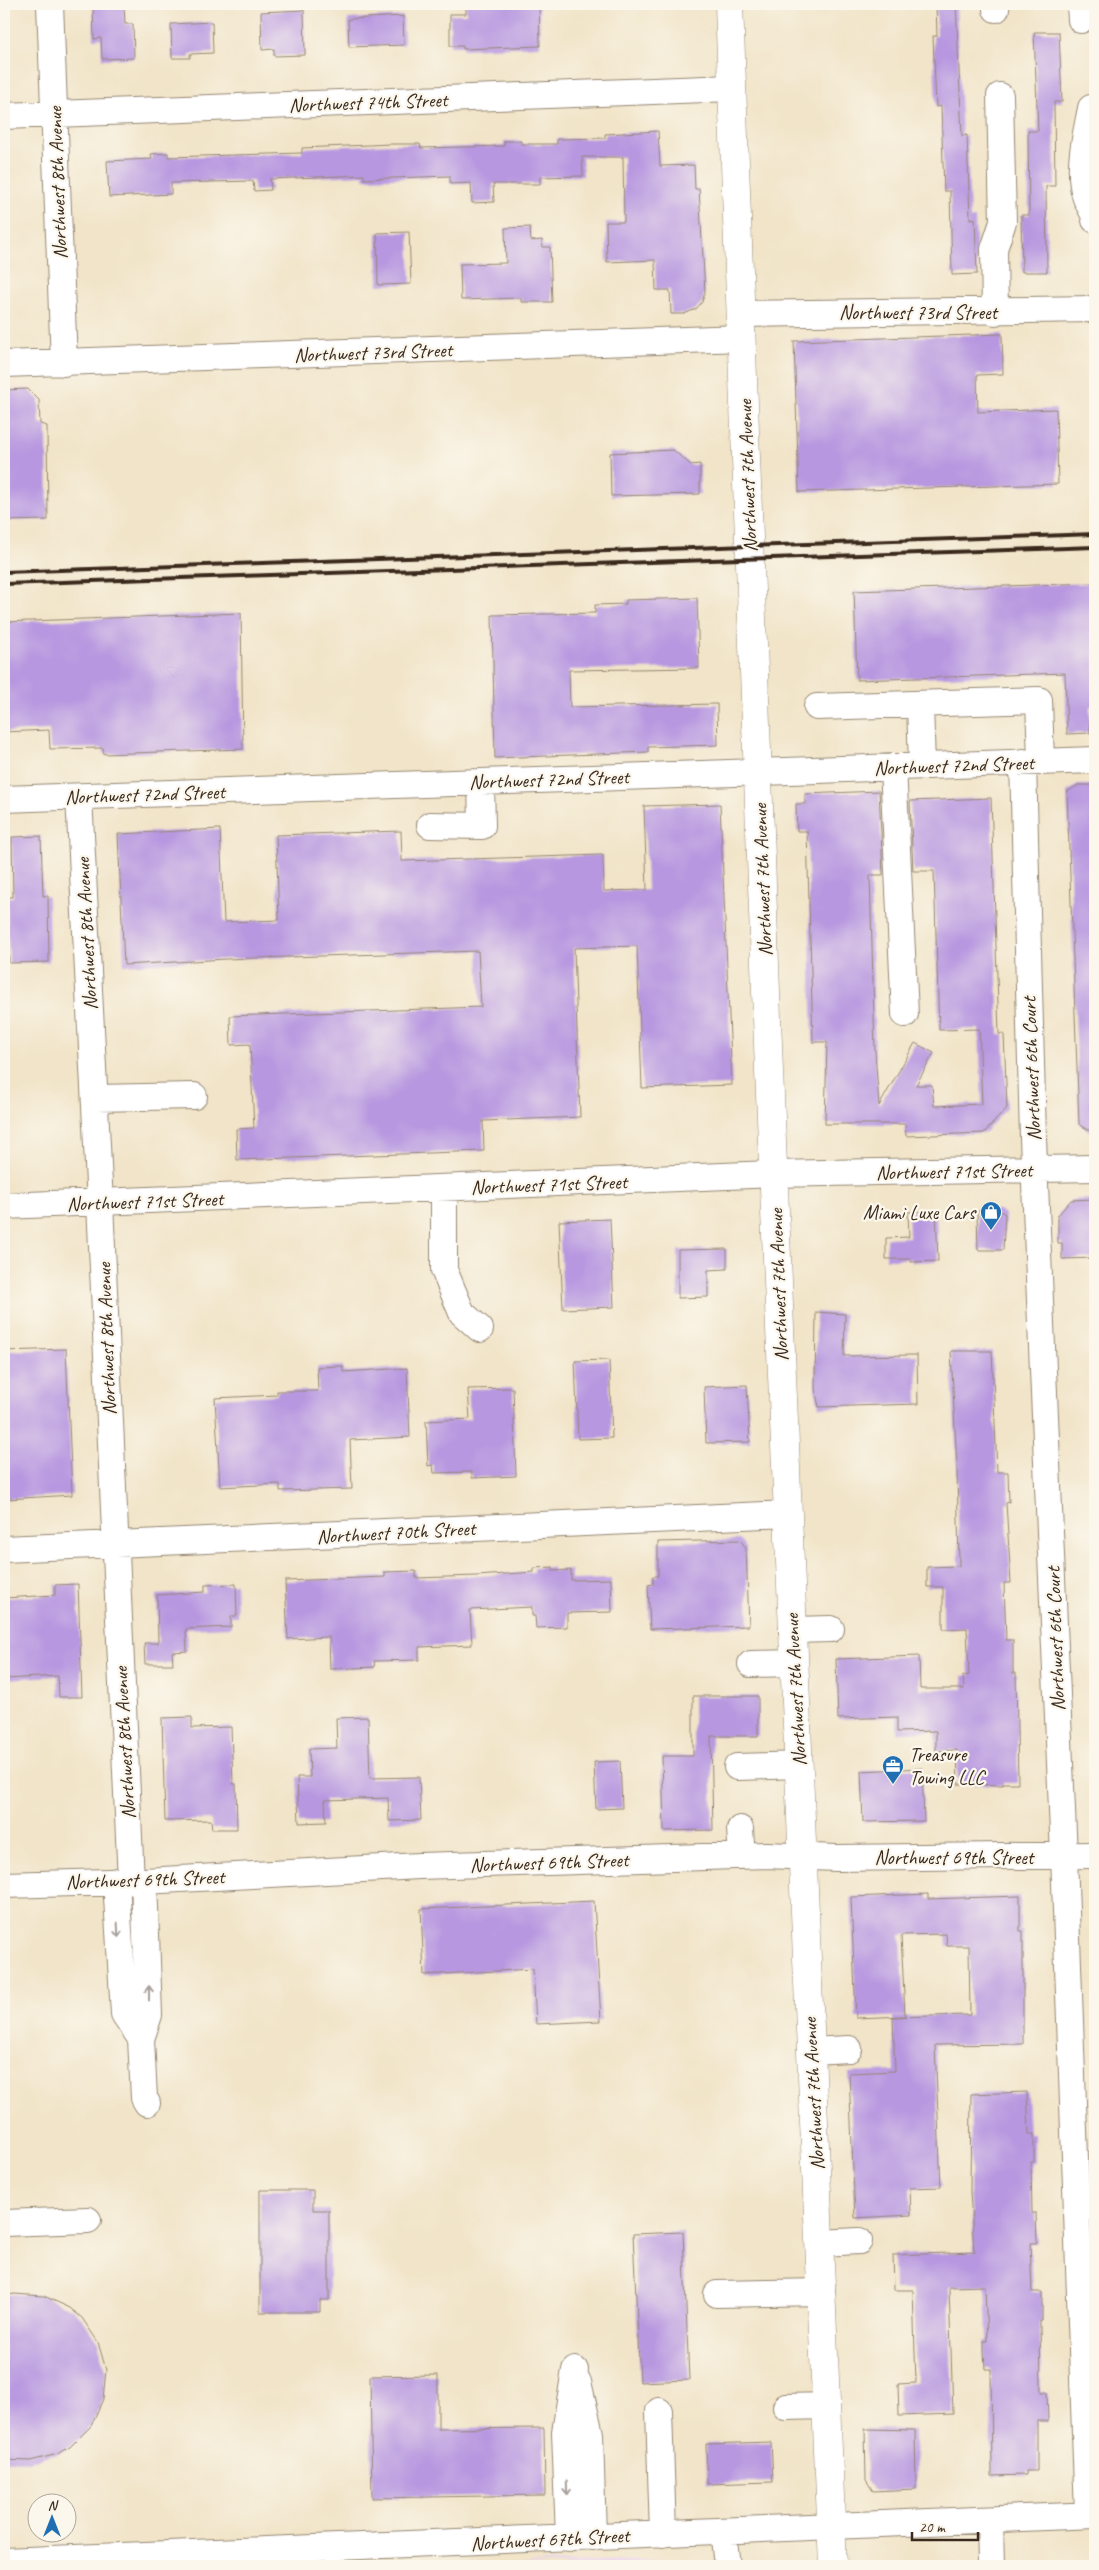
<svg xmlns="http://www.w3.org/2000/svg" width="1099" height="2570" viewBox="0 0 1099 2570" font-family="Caveat,sans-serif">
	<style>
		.built { fill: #ead1ec }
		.building { fill: #b797e0 }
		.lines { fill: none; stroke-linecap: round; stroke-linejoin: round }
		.minor-casing { stroke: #968773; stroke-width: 28 }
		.major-casing { stroke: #968773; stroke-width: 29 }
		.minor { stroke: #fff; stroke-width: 26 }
		.major { stroke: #fff; stroke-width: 28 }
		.rail { stroke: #3b2a1e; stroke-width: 4 }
		.oneway { stroke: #a79f9a }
		.labels { text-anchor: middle; stroke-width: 4.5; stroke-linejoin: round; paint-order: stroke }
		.street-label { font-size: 20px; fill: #3b2a1e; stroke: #fbf7ec }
		.poi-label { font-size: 20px; fill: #3b2a1e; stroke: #fbf7ec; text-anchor: end }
	</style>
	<rect width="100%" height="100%" fill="#fbf7ec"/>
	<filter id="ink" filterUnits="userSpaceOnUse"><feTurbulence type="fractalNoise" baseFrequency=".02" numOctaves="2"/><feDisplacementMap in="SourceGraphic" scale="10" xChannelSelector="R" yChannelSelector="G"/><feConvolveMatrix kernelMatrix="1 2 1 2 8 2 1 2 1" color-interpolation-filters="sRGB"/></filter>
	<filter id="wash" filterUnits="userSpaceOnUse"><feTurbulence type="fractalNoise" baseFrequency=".0096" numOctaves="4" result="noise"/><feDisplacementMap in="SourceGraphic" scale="20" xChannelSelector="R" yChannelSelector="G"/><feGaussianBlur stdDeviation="1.12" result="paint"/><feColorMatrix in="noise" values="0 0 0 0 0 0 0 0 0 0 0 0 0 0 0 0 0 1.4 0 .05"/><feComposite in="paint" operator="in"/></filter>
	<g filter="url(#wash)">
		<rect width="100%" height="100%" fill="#f1e4c8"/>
		<path class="built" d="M 679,2559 L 679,2566 L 491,2566 Z"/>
		<g id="blocks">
			<path class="building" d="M 466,4 L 539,4 L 540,46 L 463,49 L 463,46 L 450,46 L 450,14 L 466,14 Z
				M 936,4 L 956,4 L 962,136 L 967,135 L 970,219 L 975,218 L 977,274 L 952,275 L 950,191 L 944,191 L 941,106 L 936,107 L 933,36 L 937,36 Z
				M 124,5 L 125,24 L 133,24 L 134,58 L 102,59 L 101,38 L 94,39 L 93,6 Z
				M 304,10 L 305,55 L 274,56 L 274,49 L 262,50 L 261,12 Z
				M 403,16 L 404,45 L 349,47 L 348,19 Z
				M 212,22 L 213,53 L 190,54 L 190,58 L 172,58 L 171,24 Z
				M 1034,32 L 1059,32 L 1062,102 L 1054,102 L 1055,186 L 1046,186 L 1047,272 L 1022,272 L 1021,215 L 1029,215 L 1028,131 L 1038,131 Z
				M 658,131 L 660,166 L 694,165 L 695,189 L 699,189 L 705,292 L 702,302 L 696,309 L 684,314 L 671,314 L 670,290 L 656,290 L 655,260 L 607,262 L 606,222 L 624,222 L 623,157 L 582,157 L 583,176 L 540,177 L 540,184 L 493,184 L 494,202 L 472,203 L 471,183 L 450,184 L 450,176 L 364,179 L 364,175 L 270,179 L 271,190 L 254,191 L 253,181 L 171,183 L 171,194 L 109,197 L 107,161 L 152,159 L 151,154 L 168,153 L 168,157 L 302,153 L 302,148 L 391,144 L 420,144 L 421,148 L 504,146 L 504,141 L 521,141 L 521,144 L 557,144 L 557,139 L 605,138 L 605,134 Z
				M 530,227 L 531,241 L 542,240 L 543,247 L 550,247 L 552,302 L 521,302 L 521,298 L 461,300 L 460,264 L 506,263 L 505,228 Z
				M 409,232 L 411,284 L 378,285 L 377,233 Z
				M 1002,334 L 1003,374 L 977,375 L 978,412 L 1056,409 L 1058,484 L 799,492 L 794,341 Z
				M 28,389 L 39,400 L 40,424 L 47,426 L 48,520 L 4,521 L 4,390 Z
				M 673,450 L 691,465 L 700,464 L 700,494 L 611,496 L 610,453 Z
				M 1095,583 L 1095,706 L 1090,706 L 1090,733 L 1067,734 L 1065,673 L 857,680 L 854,591 Z
				M 697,598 L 699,668 L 569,670 L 570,707 L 717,704 L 718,745 L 648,747 L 648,752 L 495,758 L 492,615 L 595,613 L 595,605 L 626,604 L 626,600 Z
				M 241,613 L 243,749 L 104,754 L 103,748 L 50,749 L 49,730 L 4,732 L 4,622 Z
				M 1078,785 L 1095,785 L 1095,1134 L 1079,1124 L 1067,792 Z
				M 879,791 L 883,875 L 870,875 L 875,1052 L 879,1106 L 915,1043 L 934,1053 L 916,1085 L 932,1085 L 934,1106 L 982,1104 L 979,1029 L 939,1030 L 934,871 L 913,871 L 910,801 L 991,798 L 999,1034 L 1004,1034 L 1007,1108 L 984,1133 L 906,1136 L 905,1124 L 825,1124 L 827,1042 L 813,1042 L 807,831 L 797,831 L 796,804 L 805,804 L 805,794 Z
				M 720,804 L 732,1085 L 642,1088 L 637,946 L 574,948 L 580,1117 L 483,1121 L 484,1151 L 237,1160 L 236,1129 L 254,1128 L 250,1044 L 231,1045 L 230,1016 L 481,1007 L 478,951 L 226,959 L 124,965 L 118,834 L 220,829 L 224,922 L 279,920 L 276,835 L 401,831 L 402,861 L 603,855 L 604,891 L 647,890 L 644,806 Z
				M 41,836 L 43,896 L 48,896 L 49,962 L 9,963 L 7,897 L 13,897 L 12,837 Z
				M 1095,1199 L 1095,1258 L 1062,1259 L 1062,1243 L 1058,1243 L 1058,1215 L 1071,1200 Z
				M 999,1210 L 1005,1214 L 1003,1250 L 978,1250 L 977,1211 Z
				M 936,1211 L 938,1261 L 911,1262 L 911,1259 L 886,1259 L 886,1238 L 909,1237 L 908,1212 Z
				M 610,1219 L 614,1307 L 563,1309 L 559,1221 Z
				M 727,1249 L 727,1269 L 708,1270 L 708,1297 L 678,1298 L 678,1250 Z
				M 816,1312 L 845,1314 L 844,1356 L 917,1355 L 918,1404 L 819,1407 L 815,1389 Z
				M 66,1349 L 72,1495 L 7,1499 L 7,1493 L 4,1493 L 4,1351 Z
				M 951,1351 L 992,1351 L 997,1472 L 1008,1472 L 1009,1502 L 1006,1503 L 1011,1583 L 1004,1583 L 1006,1640 L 1013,1640 L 1013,1673 L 1016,1673 L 1018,1783 L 1003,1783 L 1003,1785 L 958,1784 L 957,1750 L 936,1751 L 936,1731 L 897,1732 L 897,1717 L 838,1719 L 836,1659 L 919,1656 L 920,1689 L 964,1689 L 963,1676 L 969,1675 L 967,1628 L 943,1629 L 943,1587 L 927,1587 L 927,1567 L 959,1566 L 957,1468 Z
				M 609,1360 L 612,1438 L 578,1439 L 575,1361 Z
				M 343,1366 L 343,1372 L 407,1368 L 410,1437 L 350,1440 L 352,1489 L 280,1491 L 280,1484 L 220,1487 L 215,1398 L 277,1395 L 277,1391 L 318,1391 L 317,1367 Z
				M 747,1385 L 750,1442 L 706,1443 L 704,1387 Z
				M 513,1388 L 516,1476 L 472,1478 L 472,1472 L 434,1473 L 433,1465 L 428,1466 L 426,1421 L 470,1419 L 468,1389 Z
				M 740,1540 L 746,1548 L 749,1626 L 650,1629 L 648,1585 L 653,1584 L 653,1576 L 658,1576 L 658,1542 Z
				M 553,1567 L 553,1571 L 571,1570 L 571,1580 L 611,1579 L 612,1612 L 567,1613 L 567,1627 L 536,1628 L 535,1616 L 532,1616 L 532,1607 L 470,1610 L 472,1645 L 419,1647 L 419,1660 L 374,1661 L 375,1667 L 330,1669 L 329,1637 L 288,1639 L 285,1581 L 385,1577 L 385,1572 L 416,1571 L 416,1578 L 477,1576 L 534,1572 L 534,1568 Z
				M 78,1584 L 82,1697 L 59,1697 L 58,1676 L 4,1679 L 4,1598 L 55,1595 L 55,1585 Z
				M 236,1584 L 237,1616 L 231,1616 L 231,1627 L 186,1629 L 187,1651 L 172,1652 L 173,1664 L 145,1664 L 144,1643 L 158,1643 L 157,1595 L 205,1592 L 205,1585 Z
				M 693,1696 L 758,1696 L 758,1736 L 711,1736 L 713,1830 L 664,1831 L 662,1756 L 693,1756 Z
				M 192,1717 L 192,1728 L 231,1727 L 233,1784 L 236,1784 L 237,1829 L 212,1829 L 211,1820 L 165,1821 L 162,1718 Z
				M 368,1717 L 370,1778 L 419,1777 L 421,1820 L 389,1821 L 388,1798 L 325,1800 L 326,1822 L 299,1823 L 297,1777 L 310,1777 L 309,1749 L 337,1748 L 336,1718 Z
				M 620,1761 L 622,1808 L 596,1809 L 594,1762 Z
				M 922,1768 L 924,1821 L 863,1822 L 861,1771 Z
				M 928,1894 L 928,1899 L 1020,1896 L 1020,1931 L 1023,1931 L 1023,2044 L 935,2045 L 941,2187 L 910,2188 L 911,2215 L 855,2218 L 849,2073 L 895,2071 L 893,2017 L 970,2015 L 969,1946 L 947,1946 L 946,1934 L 901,1935 L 905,2016 L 856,2018 L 851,1897 Z
				M 594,1901 L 601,2021 L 536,2024 L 533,1969 L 424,1975 L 421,1909 Z
				M 1027,2092 L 1029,2134 L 1034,2134 L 1034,2162 L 1031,2162 L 1032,2213 L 1036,2213 L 1037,2243 L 1030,2243 L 1032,2292 L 1042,2292 L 1042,2321 L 1040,2321 L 1041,2392 L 1047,2392 L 1048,2421 L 1037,2421 L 1037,2471 L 1026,2471 L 1026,2475 L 992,2476 L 991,2369 L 985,2369 L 984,2350 L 984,2341 L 987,2341 L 985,2286 L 949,2287 L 953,2414 L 899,2416 L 898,2384 L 916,2383 L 913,2290 L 894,2290 L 893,2255 L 974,2252 L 970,2192 L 971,2094 Z
				M 260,2190 L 313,2190 L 313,2210 L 329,2210 L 329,2300 L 320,2300 L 320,2312 L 260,2312 Z
				M 683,2232 L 689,2380 L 640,2382 L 633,2234 Z
				M 14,2294 L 44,2296 L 70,2308 L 82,2318 L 98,2342 L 106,2370 L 103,2399 L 91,2426 L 70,2447 L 58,2454 L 30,2461 L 4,2460 L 4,2296 Z
				M 438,2375 L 438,2429 L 544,2428 L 545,2495 L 372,2498 L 370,2376 Z
				M 865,2429 L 915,2430 L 916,2489 L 873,2491 L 866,2480 Z
				M 771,2442 L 773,2482 L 707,2484 L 706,2444 Z"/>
		</g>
	</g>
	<g filter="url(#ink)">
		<use href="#blocks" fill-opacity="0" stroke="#968773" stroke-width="1"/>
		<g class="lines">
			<g class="minor-casing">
				<path id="minor" d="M 50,4 L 64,363
					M 1080,4 L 1081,20
					M 996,9 L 996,4
					M 1091,108 C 1086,135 1077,167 1085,195 C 1087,204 1094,210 1095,220
					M 4,116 L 732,88
					M 995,312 L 994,249 L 1003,222 L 1000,96
					M 741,314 L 1095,309
					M 4,364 L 742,338
					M 920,704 L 922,766
					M 817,707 L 1039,700 L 1041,762
					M 1023,762 L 1033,1138 L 1064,1856 L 1088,2515
					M 893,767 L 905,1014
					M 79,797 L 100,1203 L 131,1881
					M 4,799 L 1095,760
					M 430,825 L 482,826 L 481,782
					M 95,1098 L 194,1096
					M 444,1188 L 444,1270 L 462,1313 L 480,1329
					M 4,1206 L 773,1174 L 1095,1168
					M 4,1549 L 788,1514
					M 792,1630 L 831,1629
					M 751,1664 L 793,1663
					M 737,1767 L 799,1765
					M 740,1829 L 742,1856
					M 116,1881 L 124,2014 L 141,2039 L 149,2015 L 144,1881
					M 4,1885 L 144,1881 L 419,1866 L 767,1855 L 836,1858 L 1095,1855
					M 141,2039 L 144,2098 L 147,2103
					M 811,2051 L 849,2049
					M 4,2223 L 88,2220
					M 820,2243 L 859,2241
					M 717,2294 L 822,2292
					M 578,2382 L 590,2434 L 593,2537
					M 786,2407 L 826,2406
					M 659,2411 L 663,2534
					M 990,2520 L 991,2566
					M 723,2531 L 727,2566
					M 569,2538 L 565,2432 L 575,2370
					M 4,2561 L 1095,2515"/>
			</g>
			<g class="major-casing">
				<path id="major" d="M 729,4 L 769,1071 L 833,2566"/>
			</g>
			<use href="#minor" class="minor"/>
			<use href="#major" class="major"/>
			<path class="rail" d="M 4,572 L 1095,534
				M 4,584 L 1095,547"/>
		</g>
		<defs><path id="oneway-shaft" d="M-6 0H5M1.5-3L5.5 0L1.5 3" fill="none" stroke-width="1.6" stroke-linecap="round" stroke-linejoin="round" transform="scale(1.25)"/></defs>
		<g class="oneway">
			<use href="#oneway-shaft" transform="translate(118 1930) rotate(87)"/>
			<use href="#oneway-shaft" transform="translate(149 1993) rotate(-90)"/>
			<use href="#oneway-shaft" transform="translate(567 2488) rotate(88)"/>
		</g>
	</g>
	<defs>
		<g id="shop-pin" transform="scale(1.125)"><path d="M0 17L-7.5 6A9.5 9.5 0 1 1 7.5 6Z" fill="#1f6fb2" stroke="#fbf7ec"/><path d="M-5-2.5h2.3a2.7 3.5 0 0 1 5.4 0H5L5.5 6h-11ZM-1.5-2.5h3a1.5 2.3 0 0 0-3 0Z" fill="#fff"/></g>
		<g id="office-pin" transform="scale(1.125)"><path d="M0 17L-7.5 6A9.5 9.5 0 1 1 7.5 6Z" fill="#1f6fb2" stroke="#fbf7ec"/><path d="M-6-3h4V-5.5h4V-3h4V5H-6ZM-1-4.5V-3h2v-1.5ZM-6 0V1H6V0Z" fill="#fff"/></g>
	</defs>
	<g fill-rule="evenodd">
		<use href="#shop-pin" x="991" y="1212"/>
		<use href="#office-pin" x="893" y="1766"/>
	</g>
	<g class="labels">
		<g class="street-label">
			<text transform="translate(368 102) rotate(-2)" y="7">Northwest 74th Street</text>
			<text transform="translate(57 183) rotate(-92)" y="7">Northwest 8th Avenue</text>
			<text x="918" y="319">Northwest 73rd Street</text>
			<text transform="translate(373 352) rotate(-2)" y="7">Northwest 73rd Street</text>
			<text transform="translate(747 476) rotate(-92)" y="7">Northwest 7th Avenue</text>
			<text transform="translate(954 765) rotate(-2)" y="7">Northwest 72nd Street</text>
			<text transform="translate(549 779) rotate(-2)" y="7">Northwest 72nd Street</text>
			<text transform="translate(145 794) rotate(-2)" y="7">Northwest 72nd Street</text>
			<text transform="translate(762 880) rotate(-92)" y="7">Northwest 7th Avenue</text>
			<text transform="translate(86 934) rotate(-93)" y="7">Northwest 8th Avenue</text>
			<text transform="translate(1031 1069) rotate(-92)" y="7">Northwest 6th Court</text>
			<text transform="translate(954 1171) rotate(-1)" y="7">Northwest 71st Street</text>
			<text transform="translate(549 1184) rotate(-2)" y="7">Northwest 71st Street</text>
			<text transform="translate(145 1201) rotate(-2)" y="7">Northwest 71st Street</text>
			<text transform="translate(778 1285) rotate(-92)" y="7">Northwest 7th Avenue</text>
			<text transform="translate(106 1339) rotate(-92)" y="7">Northwest 8th Avenue</text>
			<text transform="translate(396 1532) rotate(-3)" y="7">Northwest 70th Street</text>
			<text transform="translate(1055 1639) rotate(-92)" y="7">Northwest 6th Court</text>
			<text transform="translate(795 1690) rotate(-93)" y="7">Northwest 7th Avenue</text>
			<text transform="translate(124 1743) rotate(-93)" y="7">Northwest 8th Avenue</text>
			<text x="954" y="1864">Northwest 69th Street</text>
			<text transform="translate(549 1862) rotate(-2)" y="7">Northwest 69th Street</text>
			<text transform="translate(145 1879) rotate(-2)" y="7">Northwest 69th Street</text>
			<text transform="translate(813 2094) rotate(-93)" y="7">Northwest 7th Avenue</text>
			<text transform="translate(550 2539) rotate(-3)" y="7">Northwest 67th Street</text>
		</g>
		<g class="poi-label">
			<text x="975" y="1219">Miami Luxe Cars</text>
			<text x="909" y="1761" text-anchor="start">Treasure<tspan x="909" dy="23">Towing LLC</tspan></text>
		</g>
	</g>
	<rect width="1099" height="2570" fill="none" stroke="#fbf7ec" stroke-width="20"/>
	<g transform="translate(52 2518)"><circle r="24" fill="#fbf7ec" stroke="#aea59a"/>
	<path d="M0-4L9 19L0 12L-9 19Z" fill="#1f6fb2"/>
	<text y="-8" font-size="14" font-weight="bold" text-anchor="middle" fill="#3b2a1e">N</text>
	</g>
	<path d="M912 2532v8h66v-8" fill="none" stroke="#3b2a1e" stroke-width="2.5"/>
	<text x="919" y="2532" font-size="15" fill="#3b2a1e" stroke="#fbf7ec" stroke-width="4" paint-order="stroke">20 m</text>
</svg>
